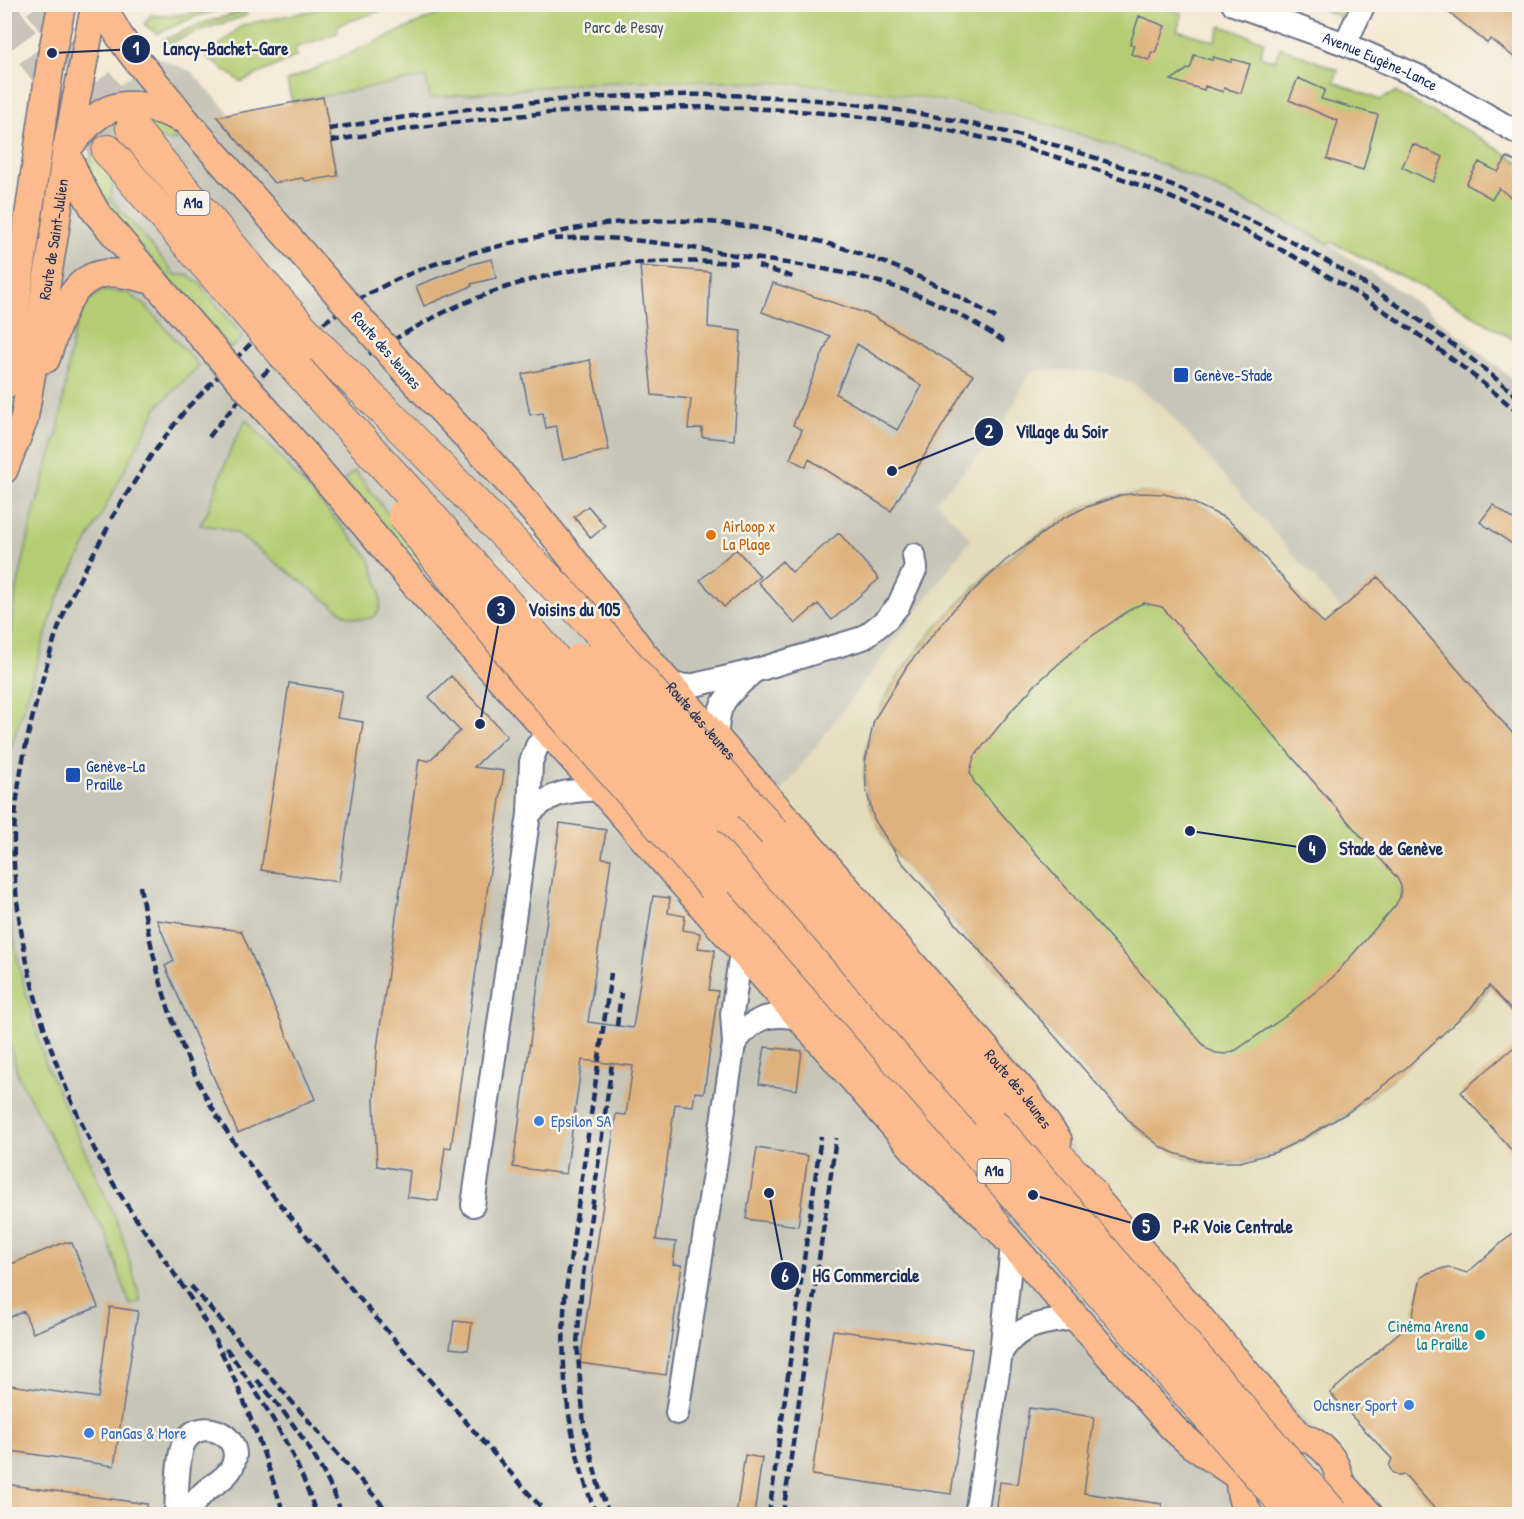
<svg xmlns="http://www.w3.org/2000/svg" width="1524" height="1519" viewBox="0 0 1524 1519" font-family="'Patrick Hand',sans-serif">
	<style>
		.built { fill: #e4dbba }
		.industrial { fill: #c6c5b8 }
		.green { fill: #b4cd73; stroke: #687e68; stroke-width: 1.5 }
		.building { fill: #dfb27d; fill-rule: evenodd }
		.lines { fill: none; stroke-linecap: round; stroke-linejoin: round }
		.highway-tunnel { stroke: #c9c4bc; stroke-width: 32; stroke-dasharray: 32 16; stroke-linecap: butt }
		.minor-casing { stroke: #677087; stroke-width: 26 }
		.major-casing { stroke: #677087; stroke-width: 30 }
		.highway-casing { stroke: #677087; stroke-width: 34 }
		.minor { stroke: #fff; stroke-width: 22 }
		.major { stroke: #fbbb8d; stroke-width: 27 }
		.highway { stroke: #fbbb8d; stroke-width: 32 }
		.rail { stroke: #1b2f5e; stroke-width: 4.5; stroke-dasharray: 9 4.5; stroke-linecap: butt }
		.major-bridge-casing { stroke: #677087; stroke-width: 30; stroke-linecap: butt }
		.highway-bridge-casing { stroke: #677087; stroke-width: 34; stroke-linecap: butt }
		.major-bridge { stroke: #fbbb8d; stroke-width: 27 }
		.highway-bridge { stroke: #fbbb8d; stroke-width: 32 }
		.transit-dot { fill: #1a4fb4; stroke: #f7f3e8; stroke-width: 2 }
		.food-dot { fill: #e8710a; stroke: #f7f3e8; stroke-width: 2 }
		.shop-dot { fill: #3f7fe0; stroke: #f7f3e8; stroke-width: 2 }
		.culture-dot { fill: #0f9aa8; stroke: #f7f3e8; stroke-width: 2 }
		.labels { text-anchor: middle; stroke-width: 5; stroke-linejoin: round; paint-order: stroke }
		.shield { fill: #f7f3e8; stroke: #5d6a87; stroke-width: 1.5 }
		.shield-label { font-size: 15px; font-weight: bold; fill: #1b2f5e }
		.park-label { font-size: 16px; fill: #415663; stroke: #f7f3e8 }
		.street-label { font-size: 16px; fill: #1b2f5e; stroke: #f7f3e8 }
		.transit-label { font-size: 16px; fill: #164399; stroke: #f7f3e8; text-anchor: start }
		.food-label { font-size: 16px; fill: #c56008; stroke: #f7f3e8; text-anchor: start }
		.shop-label { font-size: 16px; fill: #366cbe; stroke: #f7f3e8; text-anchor: start }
		.culture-label { font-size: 16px; fill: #0d838f; stroke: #f7f3e8; text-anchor: end }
		.leader { fill: none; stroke: #1b2f5e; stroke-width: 2 }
		.callout-dot { fill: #1b2f5e; stroke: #f7f3e8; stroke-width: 2 }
		.mark-label { font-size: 18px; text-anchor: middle; font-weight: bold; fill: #fff }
		.callout-label { font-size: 18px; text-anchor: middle; font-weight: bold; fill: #1b2f5e; stroke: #f7f3e8; stroke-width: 5; stroke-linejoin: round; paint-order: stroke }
	</style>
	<rect width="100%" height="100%" fill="#f7f3e8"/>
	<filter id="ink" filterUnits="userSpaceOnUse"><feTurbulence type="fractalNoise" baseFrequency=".0167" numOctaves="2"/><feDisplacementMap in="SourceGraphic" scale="12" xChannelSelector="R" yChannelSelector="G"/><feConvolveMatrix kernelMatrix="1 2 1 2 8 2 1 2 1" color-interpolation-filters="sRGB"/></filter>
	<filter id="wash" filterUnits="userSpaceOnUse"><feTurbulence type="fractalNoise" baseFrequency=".008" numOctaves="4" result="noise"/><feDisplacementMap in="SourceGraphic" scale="24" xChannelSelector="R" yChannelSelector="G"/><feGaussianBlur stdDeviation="1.35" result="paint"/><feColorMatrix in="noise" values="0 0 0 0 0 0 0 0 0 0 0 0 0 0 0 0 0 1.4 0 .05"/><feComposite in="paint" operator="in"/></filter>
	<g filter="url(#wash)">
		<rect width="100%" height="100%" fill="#f4e9d4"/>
		<path class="built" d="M 1031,371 L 1102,372 L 1133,384 L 1163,405 L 1519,811 L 1519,1514 L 1387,1514 L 1087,1169 L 1039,1097 L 778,797 L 971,539 L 935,502 L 997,436 Z"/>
		<path class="industrial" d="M 158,58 L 191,71 L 229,113 L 222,120 L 323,96 L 427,76 L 431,98 L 593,83 L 739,82 L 831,88 L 911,97 L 992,112 L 1082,135 L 1160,164 L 1241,198 L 1329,244 L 1426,309 L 1519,384 L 1519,811 L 1163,406 L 1133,384 L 1102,372 L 1080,371 L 1031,371 L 997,436 L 936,501 L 971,539 L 778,797 L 1039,1097 L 1087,1169 L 1387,1514 L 5,1514 L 5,252 L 113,164 L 113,86 Z"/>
		<path class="green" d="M 216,4 L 234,5 L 194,17 L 157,34 L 144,24 L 151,15 C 175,18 193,13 216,4 Z
			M 900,4 L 988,9 L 989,4 L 1150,5 L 1182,13 L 1177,30 L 1215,41 L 1221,26 L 1264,41 L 1260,56 L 1275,61 L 1280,47 L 1338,70 L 1334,82 L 1380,100 L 1395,92 L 1470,132 L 1519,162 L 1519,343 L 1444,298 L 1331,242 L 1329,244 C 1249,202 1169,163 1082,135 C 929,86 753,75 593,83 C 539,86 484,93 430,98 L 426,77 L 292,102 L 287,81 L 459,5 Z
			M 339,5 L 382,5 L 383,10 L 338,25 L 338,33 L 295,48 L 297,56 L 241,82 L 207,57 L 242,25 Z
			M 1310,5 L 1353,5 L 1344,18 Z
			M 245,11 L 247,15 L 243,17 L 200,30 L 170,43 L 163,40 L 200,24 Z
			M 136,114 L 165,126 L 178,140 L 169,141 L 127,130 L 108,145 L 109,174 L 113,185 L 110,198 L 176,275 L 187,275 L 203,285 L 202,287 L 243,337 L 231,348 L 108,210 L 109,201 C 105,197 100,192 97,187 C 85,168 89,142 107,129 C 116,122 126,120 136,114 Z
			M 102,291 L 126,292 L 145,305 L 199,366 L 158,406 L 56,602 L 5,767 L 5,669 L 16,594 L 33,516 L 59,427 L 73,335 L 85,304 Z
			M 246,419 L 368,556 C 374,570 394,617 366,619 C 360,620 352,617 346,615 L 236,533 L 218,527 L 200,525 L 207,513 L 230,451 Z
			M 355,471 L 485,640 L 484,641 L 344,480 Z
			M 1142,493 C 1180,494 1211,508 1241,531 L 1489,812 C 1489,857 1489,901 1489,945 C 1489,955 1492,977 1489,986 C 1484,1000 1444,1032 1431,1044 C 1378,1094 1281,1175 1203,1162 C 1175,1157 1153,1142 1132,1124 L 900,860 C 878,830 861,798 865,760 C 873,673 990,564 1061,520 C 1086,504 1114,495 1142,493 Z
			M 4,890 L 20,971 L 46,1065 L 121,1231 L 141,1301 L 130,1305 L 106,1234 L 75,1182 L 19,1078 L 5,1027 Z"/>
		<g id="blocks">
			<path class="building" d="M 1439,4 L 1520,4 L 1520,62 L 1491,39 L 1487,43 Z
				M 1139,16 L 1165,26 L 1155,53 L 1152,52 L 1149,60 L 1131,54 L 1134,45 L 1130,44 Z
				M 1194,55 L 1212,60 L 1213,57 L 1231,62 L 1232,59 L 1250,64 L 1241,93 L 1224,88 L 1223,92 L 1205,86 L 1204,90 L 1171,80 L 1191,67 Z
				M 1298,78 L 1325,90 L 1321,99 L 1378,115 L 1363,170 L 1327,159 L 1338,121 L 1289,100 Z
				M 323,97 L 338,176 L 306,181 L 302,178 L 274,183 L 217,117 Z
				M 1413,144 L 1443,157 L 1433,182 L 1402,167 Z
				M 1507,157 L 1520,165 L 1520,205 L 1499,188 L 1492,199 L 1466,184 L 1479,162 L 1498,172 Z
				M 492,259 L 496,278 L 471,284 L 472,286 L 424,306 L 416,286 L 472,264 Z
				M 640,266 L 710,272 L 708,327 L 741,331 L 734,440 L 702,437 L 702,428 L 688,429 L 691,399 L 652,395 Z
				M 773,283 L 871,315 L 973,375 L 891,511 L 809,459 L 806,467 L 790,459 L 802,430 L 793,425 L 830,336 L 762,312 ZM 857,344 L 922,386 L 897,430 L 836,394 Z
				M 590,360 L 609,450 L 563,460 L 556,426 L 546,428 L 543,413 L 530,415 L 522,374 Z
				M 1142,493 L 1164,494 L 1185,499 L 1225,518 L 1241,531 L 1324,624 L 1378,577 L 1520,742 L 1520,1020 L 1489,986 L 1470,1009 L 1406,1068 L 1347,1113 L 1297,1142 L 1276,1152 L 1240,1162 L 1205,1162 L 1174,1153 L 1161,1147 L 1132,1124 L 900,860 L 874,819 L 866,789 L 865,762 L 874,720 L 907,666 L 954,609 L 1005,561 L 1062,519 L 1084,508 L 1121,495 ZM 1144,603 L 1162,607 L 1397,878 L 1401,886 L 1400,897 L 1395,906 L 1333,977 L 1286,1016 L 1236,1050 L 1226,1054 L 1216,1053 L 1207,1049 L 974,782 L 970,772 L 974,757 L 1013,709 L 1036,684 L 1082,643 L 1134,607 Z
				M 1493,505 L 1520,524 L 1520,549 L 1480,522 Z
				M 588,506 L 605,526 L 591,538 L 574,517 Z
				M 839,533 L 879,579 L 832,620 L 818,604 L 795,624 L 758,582 L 782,561 L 792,572 Z
				M 736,549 L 760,576 L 724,607 L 700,580 Z
				M 451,676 L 507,736 L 474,767 L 504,771 L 451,1148 L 445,1147 L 438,1201 L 407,1197 L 410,1171 L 377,1166 L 374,1100 L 377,1048 L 419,759 L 429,761 L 460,731 L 429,697 Z
				M 289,683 L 342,691 L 337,718 L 363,722 L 339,882 L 261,870 Z
				M 560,823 L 606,830 L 602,858 L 611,859 L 588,1022 L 633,1028 L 653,896 L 670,898 L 668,913 L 685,916 L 683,930 L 700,933 L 698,948 L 715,950 L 709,990 L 718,991 L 704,1093 L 695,1092 L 693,1106 L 675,1104 L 656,1240 L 676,1242 L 673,1264 L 682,1265 L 666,1375 L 580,1363 L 616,1114 L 626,1115 L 633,1066 L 582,1060 L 566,1174 L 513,1167 Z
				M 157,920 L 241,931 L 315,1099 L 238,1133 L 165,966 L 174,961 Z
				M 1520,1042 L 1520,1160 L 1461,1092 Z
				M 765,1047 L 802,1051 L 797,1090 L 759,1084 Z
				M 757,1148 L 808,1156 L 798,1226 L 746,1219 Z
				M 1520,1227 L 1520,1515 L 1440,1515 L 1405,1475 L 1398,1476 L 1392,1472 L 1389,1466 L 1392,1459 L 1330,1393 L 1411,1322 L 1421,1278 L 1428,1273 L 1448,1267 L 1467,1273 Z
				M 65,1242 L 72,1243 L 98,1307 L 33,1333 L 24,1311 L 4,1320 L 4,1267 Z
				M 110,1307 L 138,1311 L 114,1466 L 4,1450 L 4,1384 L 98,1398 Z
				M 454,1321 L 472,1323 L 468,1350 L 450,1348 Z
				M 833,1330 L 972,1349 L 951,1494 L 812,1475 Z
				M 1029,1408 L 1094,1417 L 1084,1493 L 1162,1504 L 1161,1515 L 996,1515 L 1000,1482 L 1018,1484 Z
				M 745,1455 L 762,1458 L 754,1515 L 736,1515 Z
				M 4,1484 L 147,1504 L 147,1515 L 4,1515 Z"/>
		</g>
	</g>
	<g filter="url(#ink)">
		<use href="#blocks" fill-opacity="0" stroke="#677087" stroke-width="1.5"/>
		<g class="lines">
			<path class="highway-tunnel" d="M 40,4 L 132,128
				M 4,15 L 35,58 L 108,151"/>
			<g class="minor-casing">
				<g id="minor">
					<path id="s1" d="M 1233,4 L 1345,44 L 1422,78 L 1520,134"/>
					<path d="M 1345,44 L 1364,4"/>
					<path d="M 671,685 L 690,686 L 754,671 L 863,638 L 886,620 L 898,606 L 916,568 L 914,555"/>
					<path d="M 717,739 C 716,703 726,696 752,673"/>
					<path d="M 529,814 C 552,791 568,791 600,789"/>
					<path d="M 734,1044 C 753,1018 767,1012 800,1018"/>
					<path d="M 473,1205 L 529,814 L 531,762 L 537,746 L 550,735"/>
					<path d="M 1001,1353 C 1018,1323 1045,1323 1075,1318"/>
					<path d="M 677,1413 L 734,1044 L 732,1014 L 741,951"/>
					<path d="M 176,1514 C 177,1496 177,1461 183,1445 C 196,1414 245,1433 233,1465 C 228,1478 213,1484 203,1493 C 197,1500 190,1507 185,1514"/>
					<path d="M 976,1514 L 1001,1353 L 1012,1246"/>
				</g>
			</g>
			<g class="major-casing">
				<g id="major">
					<path d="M 104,4 C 116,44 161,86 185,120"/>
					<path d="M 66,150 C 75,140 84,128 94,119 C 121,95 158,107 186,121"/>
					<path d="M 66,152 L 79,182 L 96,212 L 175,306"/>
					<path d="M 46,359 C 58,326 67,272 113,273 C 126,273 141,278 154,281"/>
					<path id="s2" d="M 417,384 C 459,429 502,473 541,520 C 577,563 610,607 642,652 L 1026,1095 L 1058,1140"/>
					<path d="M 4,386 L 52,53 L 62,4"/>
					<path d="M 303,452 L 417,587 L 609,799 L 925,1162 L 994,1224 L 1173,1428 L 1192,1445 L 1240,1478"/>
					<path id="s3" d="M 4,470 L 24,420 L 55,231 L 66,151 L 95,4"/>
					<path d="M 1080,1175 L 1091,1193 L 1221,1342 L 1300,1436"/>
					<path d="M 1281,1436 C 1324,1428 1357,1480 1331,1514"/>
					<path d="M 1247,1461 C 1236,1479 1239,1498 1249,1514"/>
					<path d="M 1341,1483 L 1369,1514"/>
				</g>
			</g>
			<g class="highway-casing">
				<path id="highway" d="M 132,128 L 256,276
					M 108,151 L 233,296
					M 317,345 L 389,415
					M 722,814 L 991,1122
					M 774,833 L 988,1078 L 1091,1193
					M 714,887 L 940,1148 L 994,1224"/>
			</g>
			<use href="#minor" class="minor"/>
			<use href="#major" class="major"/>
			<use href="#highway" class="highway"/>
			<path class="rail" d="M 329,129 C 489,102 655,86 817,100 C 1077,124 1322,227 1520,399
				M 331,141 C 500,112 674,97 844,115 C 1098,141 1328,249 1520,414
				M 554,239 C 616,234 675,245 735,255 C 783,263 833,268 879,282 C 925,295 966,316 1006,343
				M 758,266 L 793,277
				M 369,354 C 400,336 430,318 462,304 C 559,263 638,258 742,263
				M 209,437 C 266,363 335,302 424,268 C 455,256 488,249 520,241 C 554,233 587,225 623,222 C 755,212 887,250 999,320
				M 111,519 L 152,454 L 187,408 L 270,324
				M 108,527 C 93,555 76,583 64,613 C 54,638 47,663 40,689 C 24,746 12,804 14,863 C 19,969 54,1077 105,1169 C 134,1221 172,1266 202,1317 C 239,1378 262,1447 284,1514
				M 140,886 C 151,955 168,1022 200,1085 C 236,1156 288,1214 339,1274 C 407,1355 477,1435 547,1514
				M 617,1026 L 621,993
				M 191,1286 L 390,1514
				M 226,1348 C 263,1400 297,1453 316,1514
				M 257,1380 C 293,1421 323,1463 342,1514
				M 596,1514 C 569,1445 559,1373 565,1298 L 611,973
				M 609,1514 L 598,1484 L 584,1425 L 577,1344 L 582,1282 L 612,1063
				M 769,1514 L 821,1136
				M 783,1514 L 836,1138"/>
			<g class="major-bridge-casing">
				<path id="major-bridge" d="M 186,121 L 417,384
					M 175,306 L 303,452"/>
			</g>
			<g class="highway-bridge-casing">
				<path id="highway-bridge" d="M 256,276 L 317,345
					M 233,296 L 319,394 L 418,502 L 551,655 L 695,828 L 1293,1514
					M 389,415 L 596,628 L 774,833
					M 404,515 L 525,672 L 714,887
					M 581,659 L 722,814
					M 991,1122 L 1333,1514"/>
			</g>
			<use href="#major-bridge" class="major-bridge"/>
			<use href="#highway-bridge" class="highway-bridge"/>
		</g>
	</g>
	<g class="transit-dot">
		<rect x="1173" y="367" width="16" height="16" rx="3"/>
		<rect x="65" y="767" width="16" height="16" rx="3"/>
	</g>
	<circle class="food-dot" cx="711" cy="535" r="6"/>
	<g class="shop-dot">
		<circle cx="539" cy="1121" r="6"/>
		<circle cx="1409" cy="1405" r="6"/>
		<circle cx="89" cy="1433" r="6"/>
	</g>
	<circle class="culture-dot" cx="1480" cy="1335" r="6"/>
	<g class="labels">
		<g class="shield">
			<rect x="176.5" y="191" width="33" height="24" rx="4.5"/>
			<rect x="977.5" y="1159" width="33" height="24" rx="4.5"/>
		</g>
		<g class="shield-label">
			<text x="193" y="208">A1a</text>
			<text x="994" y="1176">A1a</text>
		</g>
		<g class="park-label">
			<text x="624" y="33">Parc de Pesay</text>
		</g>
		<g class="street-label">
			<text dy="6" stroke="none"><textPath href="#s1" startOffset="158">Avenue Eugène-Lance</textPath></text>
			<text dy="6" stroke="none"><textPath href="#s3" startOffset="237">Route de Saint-Julien</textPath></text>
			<text transform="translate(387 350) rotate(49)" y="6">Route des Jeunes</text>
			<text dy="6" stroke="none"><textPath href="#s2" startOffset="441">Route des Jeunes</textPath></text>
			<text dy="6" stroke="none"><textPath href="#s2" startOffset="927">Route des Jeunes</textPath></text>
		</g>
		<g class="transit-label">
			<text x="1194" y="381">Genève-Stade</text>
			<text x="86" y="772">Genève-La<tspan x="86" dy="18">Praille</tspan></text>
		</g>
		<g class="food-label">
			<text x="723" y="532">Airloop x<tspan x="723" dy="18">La Plage</tspan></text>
		</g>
		<g class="shop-label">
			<text x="551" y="1127">Epsilon SA</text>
			<text x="1397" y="1411" text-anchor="end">Ochsner Sport</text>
			<text x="101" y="1439">PanGas &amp; More</text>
		</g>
		<g class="culture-label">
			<text x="1468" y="1332">Cinéma Arena<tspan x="1468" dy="18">la Praille</tspan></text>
		</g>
	</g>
	<path class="leader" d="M52 53L136 49M892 471L989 432M480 724L501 610M1190 831L1312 849M1033 1195L1146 1227M769 1193L785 1276"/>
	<g class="callout-dot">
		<circle cx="52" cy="53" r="6"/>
		<circle cx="892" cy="471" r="6"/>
		<circle cx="480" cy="724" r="6"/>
		<circle cx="1190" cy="831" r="6"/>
		<circle cx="1033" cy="1195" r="6"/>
		<circle cx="769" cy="1193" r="6"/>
		<circle cx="136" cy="49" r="15"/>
		<circle cx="989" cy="432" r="15"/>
		<circle cx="501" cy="610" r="15"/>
		<circle cx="1312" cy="849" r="15"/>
		<circle cx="1146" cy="1227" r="15"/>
		<circle cx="785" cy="1276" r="15"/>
	</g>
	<g class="mark-label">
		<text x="136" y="55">1</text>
		<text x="989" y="438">2</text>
		<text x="501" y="616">3</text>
		<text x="1312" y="855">4</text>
		<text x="1146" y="1233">5</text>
		<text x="785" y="1282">6</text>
	</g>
	<g class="callout-label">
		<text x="226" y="55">Lancy-Bachet-Gare</text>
		<text x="1062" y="438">Village du Soir</text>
		<text x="574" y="616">Voisins du 105</text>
		<text x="1391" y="855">Stade de Genève</text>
		<text x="1233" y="1233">P+R Voie Centrale</text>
		<text x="866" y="1282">HG Commerciale</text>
	</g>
	<rect width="1524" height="1519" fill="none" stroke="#f7f3e8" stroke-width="24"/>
</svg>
